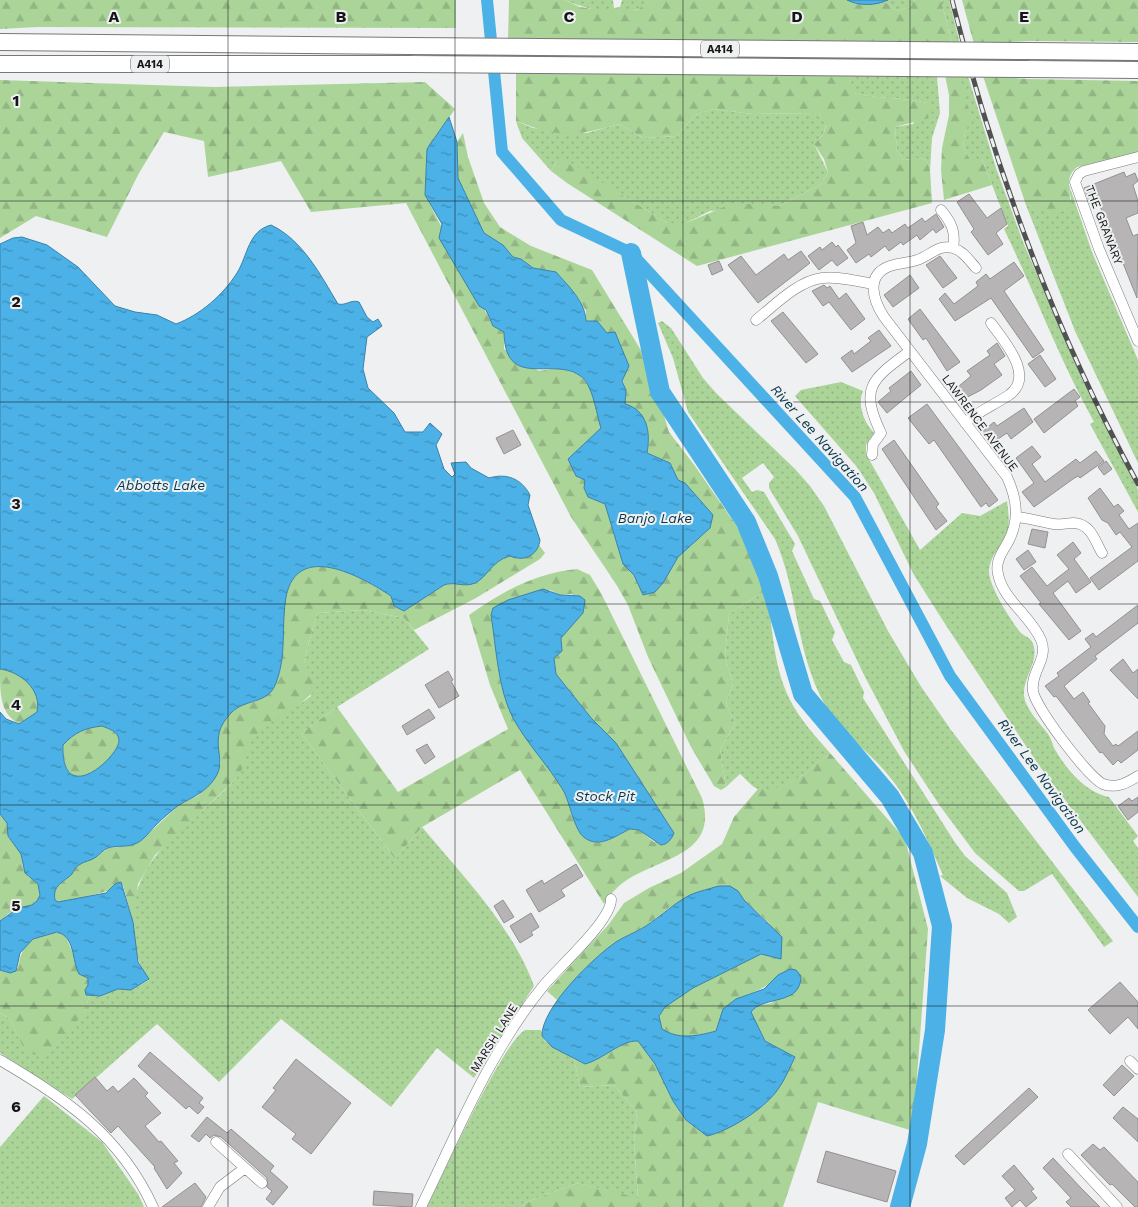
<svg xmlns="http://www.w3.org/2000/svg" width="1138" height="1207" viewBox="0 0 1138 1207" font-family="'Work Sans',sans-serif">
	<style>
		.green { fill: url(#green-dots) }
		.forest { fill: url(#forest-firs); fill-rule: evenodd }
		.water { fill: url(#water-ripples); stroke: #3b82a8; fill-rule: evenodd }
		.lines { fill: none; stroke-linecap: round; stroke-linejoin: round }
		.canal { stroke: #4bb1e6; stroke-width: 12 }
		.river { stroke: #4bb1e6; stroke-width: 20 }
		.building { fill: #b6b4b4; stroke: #929190 }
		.minor-casing { stroke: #777879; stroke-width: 11 }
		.trunk-casing { stroke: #777879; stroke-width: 18 }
		.minor { stroke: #fff; stroke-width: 10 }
		.trunk { stroke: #fff; stroke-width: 16 }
		.rail-casing { stroke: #505151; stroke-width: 5 }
		.rail { stroke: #eff0f1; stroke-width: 3; stroke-dasharray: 9; stroke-linecap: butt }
		.trunk-bridge-casing { stroke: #777879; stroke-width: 18; stroke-linecap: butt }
		.trunk-bridge { stroke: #fff; stroke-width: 16 }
		.grid { fill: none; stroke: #151616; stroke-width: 1; stroke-opacity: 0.55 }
		.labels { text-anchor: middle; stroke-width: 4; stroke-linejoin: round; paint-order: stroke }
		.shield { fill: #eff0f1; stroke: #565758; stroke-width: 1 }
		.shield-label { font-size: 11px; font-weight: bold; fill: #151616 }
		.street-label { font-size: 12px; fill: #151616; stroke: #eff0f1 }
		.water-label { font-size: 14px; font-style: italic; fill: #07354b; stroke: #eff0f1 }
		.grid-label { font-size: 16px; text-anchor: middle; font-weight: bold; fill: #151616; stroke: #eff0f1; stroke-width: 4; stroke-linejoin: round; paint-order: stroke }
	</style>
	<defs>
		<pattern id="green-dots" width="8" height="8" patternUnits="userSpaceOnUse" patternTransform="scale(1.25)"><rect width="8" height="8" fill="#abd499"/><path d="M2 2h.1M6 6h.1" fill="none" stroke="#92b583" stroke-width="1.8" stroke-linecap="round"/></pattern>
		<pattern id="forest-firs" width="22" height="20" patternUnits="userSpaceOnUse" patternTransform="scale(1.25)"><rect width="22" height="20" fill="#abd499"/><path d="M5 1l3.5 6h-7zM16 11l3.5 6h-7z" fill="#92b583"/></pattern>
		<pattern id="water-ripples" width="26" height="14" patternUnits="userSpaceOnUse" patternTransform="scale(1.25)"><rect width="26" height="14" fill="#4bb1e6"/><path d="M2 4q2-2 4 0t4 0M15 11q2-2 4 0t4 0" fill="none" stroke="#3d8fb9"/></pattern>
	</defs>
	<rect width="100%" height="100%" fill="#eff0f1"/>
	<path class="green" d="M 565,0 L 613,0 L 614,8 L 620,7 L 622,0 L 651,0 C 647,3 643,7 638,9 C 619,18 583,8 565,0 Z
		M 888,0 L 915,0 L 909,7 L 897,11 L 885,2 Z
		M 941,0 L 949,0 L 960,44 L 952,43 Z
		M 848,76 L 937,77 L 940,113 L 932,138 L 930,170 L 926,160 L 920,158 L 904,160 L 897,151 L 895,127 L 913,124 L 927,103 C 903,97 878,99 853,93 Z
		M 960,76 L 968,76 L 996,168 L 1023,242 L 1082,379 L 1138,490 L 1138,512 L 1090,424 L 1094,422 C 1059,359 1035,293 1004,229 L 1008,226 L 982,159 L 970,159 L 963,148 L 965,130 Z
		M 714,109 L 753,114 L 819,113 L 826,125 L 823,135 L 814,144 L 828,172 L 821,184 L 779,206 L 710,211 L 686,223 L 667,223 L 622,195 L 557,161 L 551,171 L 522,138 L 516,121 L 533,128 L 587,133 L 619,124 L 643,138 L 677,136 L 695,115 Z
		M 1068,182 L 1092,252 L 1138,360 L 1138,463 L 1075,331 L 1026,205 L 1056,214 L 1071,199 Z
		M 662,321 L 671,328 L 703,378 L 716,393 L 795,469 L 810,486 L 824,506 L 888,631 L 920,685 L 951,730 L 1113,941 L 1104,947 L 1052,874 L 1024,891 L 1019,891 L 975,853 L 940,806 L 904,751 L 864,675 L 798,536 L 769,488 L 769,483 L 774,477 L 763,463 L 742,478 L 752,492 L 757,490 L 764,492 L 795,544 L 792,551 L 814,599 L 820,601 L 835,632 L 832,640 L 844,662 L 851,665 L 864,692 L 863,698 L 954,841 L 965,856 L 1007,893 L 1017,917 L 1009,923 L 999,914 L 967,898 L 940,876 L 943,875 C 926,837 911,800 883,769 C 864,747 839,732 825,705 C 795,651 799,594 775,539 L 688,412 L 673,358 L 658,323 Z
		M 841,382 L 863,391 C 857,405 864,422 874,433 L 866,445 L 866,454 L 920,550 L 962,513 L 980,516 L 1007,501 C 1008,512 1011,524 1006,535 C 1001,547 989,557 989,572 C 990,588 1010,619 1020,632 C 1025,637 1031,637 1033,644 C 1040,661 1022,678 1024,696 C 1026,710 1040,723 1048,734 C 1051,738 1052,743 1054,748 C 1066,769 1085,792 1109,797 L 1138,836 L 1133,841 L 1138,848 L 1138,897 L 1038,764 L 947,627 L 914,575 L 874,493 L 857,467 L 795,396 L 801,390 Z
		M 767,589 C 772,624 773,665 789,698 C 799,718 815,736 830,753 C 814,766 781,797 758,789 C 752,787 745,778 740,774 L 726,787 L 720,750 L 735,724 L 726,702 L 733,684 L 725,656 L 729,614 Z
		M 363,610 L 404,618 L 429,649 L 337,707 L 301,733 L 395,859 L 422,827 C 462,875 513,927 534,986 L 474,1078 L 437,1048 L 391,1107 L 281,1019 L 219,1082 L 157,1024 L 72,1099 L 0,1053 L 0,1013 L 10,1019 L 25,1050 L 85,1012 L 89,996 L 100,996 L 118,989 L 132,990 L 149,980 C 138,965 136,952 134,934 C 125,858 188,829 232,783 C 245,769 244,753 252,738 C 262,722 295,709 311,696 L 308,672 L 304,661 L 317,613 Z
		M 525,1030 L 541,1030 L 545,1041 L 574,1059 L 580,1087 L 614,1085 L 637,1112 L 634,1142 L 638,1199 L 578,1183 L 524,1203 L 523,1207 L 427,1207 C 443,1175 502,1043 525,1030 Z
		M 44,1096 L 102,1142 L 138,1194 L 144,1207 L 0,1207 L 0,1147 Z"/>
	<path class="forest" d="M 0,0 L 456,0 L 456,28 L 37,27 L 0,29 Z
		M 509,0 L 565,0 L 580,7 L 614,12 L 637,10 L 651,0 L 847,0 L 857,4 L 885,2 L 897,11 L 909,7 L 915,0 L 941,0 L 952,43 L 508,40 Z
		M 962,0 L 1138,0 L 1138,42 L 1029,41 L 974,44 Z
		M 516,73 L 848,76 L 854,93 C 878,99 903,97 927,103 L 932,111 L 926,119 L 895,127 L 897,151 L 904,160 L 920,158 L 926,160 L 930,170 L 932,203 L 697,266 L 567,183 L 551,171 L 557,161 L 566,160 L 667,223 L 686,223 L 733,203 L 779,206 L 821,184 L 828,172 L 824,159 L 814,144 L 823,135 L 826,126 L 819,113 L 753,114 L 714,109 L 695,115 L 677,136 L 643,138 L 619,124 C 573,137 561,138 516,121 Z
		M 945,75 L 960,76 L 972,123 L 965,130 L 963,148 L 970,159 L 982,159 L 992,185 L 944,200 L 941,170 L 942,148 L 949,115 L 949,95 Z
		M 983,76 L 1029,79 L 1138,81 L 1138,153 L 1077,167 C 1063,179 1072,191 1070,207 L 1056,215 L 1026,205 Z
		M 0,80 L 214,87 L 425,82 L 455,109 L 427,149 L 425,195 L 493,326 L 504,332 L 504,349 L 539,371 L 559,368 L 580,375 L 591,389 L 601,428 L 585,480 L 605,504 L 623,564 L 634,575 L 643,595 C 668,589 665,571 680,555 C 689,546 700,537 710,528 L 678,480 L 670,463 L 647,453 L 649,440 L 625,404 L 626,390 L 607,333 L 586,322 L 586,311 L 579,299 L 556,272 L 533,268 L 521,259 L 513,257 L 503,245 L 484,233 L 458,178 L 457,142 L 463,133 L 468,157 L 484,203 L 500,227 L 531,246 L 592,270 L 647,360 L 669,432 L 695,466 L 747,541 L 759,561 L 767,589 L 729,614 L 725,656 L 733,684 L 726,702 L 735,724 L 720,750 L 726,787 L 721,790 L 714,786 L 691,747 L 648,657 L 628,605 L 616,584 L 571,517 L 406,203 L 311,212 L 281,161 L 208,177 L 204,141 L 164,132 L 139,173 L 107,237 L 36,216 L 0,238 Z
		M 539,545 L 545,553 L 540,559 L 476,598 L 414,630 L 404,618 L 363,610 L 317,613 L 304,661 L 315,683 L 315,691 L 295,708 L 273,721 L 253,737 L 241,772 L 232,783 L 155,855 L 138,884 L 133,922 L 123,885 C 102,894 81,898 58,902 L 55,900 L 54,893 L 58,885 L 79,864 L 92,859 L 109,848 L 128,846 L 145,837 L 179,805 L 199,795 L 221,763 C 213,743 219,719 239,706 C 245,702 255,703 260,699 C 266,693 272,685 277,678 C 283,670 281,654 282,645 C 284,625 282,602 290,584 C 308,545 367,581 391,596 L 394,606 L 404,611 L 444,585 C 454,582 464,588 475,583 C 488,576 491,561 510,556 L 518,559 L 537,549 Z
		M 577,569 L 590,575 L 601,593 L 702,798 C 721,861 647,857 616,889 C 611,893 608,899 604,904 L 520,770 L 422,827 L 395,859 L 301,733 L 337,707 L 398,792 L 508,729 L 490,685 L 469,615 C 503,591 536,573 577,569 ZM 550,590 L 560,595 L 573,594 L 569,627 L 561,638 L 562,642 L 554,658 L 556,674 L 592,719 L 616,743 L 674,833 L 654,842 L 639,830 L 630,829 C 617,836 600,849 585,838 C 573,828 570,805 564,792 C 551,766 529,745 514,719 C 498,693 496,646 491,615 L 493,608 Z
		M 0,669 C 21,672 42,690 37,712 L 19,724 C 0,713 0,695 0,669 Z
		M 102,726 C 109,729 118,731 119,740 C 120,756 62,811 63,745 C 75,732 85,728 102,726 Z
		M 830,753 L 905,839 L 928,929 L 913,1131 L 818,1102 L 783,1207 L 523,1207 L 524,1203 L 578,1183 L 638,1198 L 634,1142 L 637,1112 L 614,1085 L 580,1087 L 574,1059 L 585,1064 L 629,1040 L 638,1041 L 655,1064 L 673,1101 L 686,1120 L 707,1136 C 750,1122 775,1098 795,1058 L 765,1041 L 751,1012 L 760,1005 L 772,1003 L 778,975 C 763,994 743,992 726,1007 C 718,1014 722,1025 716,1031 C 702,1034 666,1045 660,1025 C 658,1019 660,1012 665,1007 C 678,993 740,961 759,955 C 765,953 775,957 781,958 L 769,923 L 744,900 L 738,891 L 670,907 L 646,926 L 616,942 L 599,956 L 557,1000 L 547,991 L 609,924 L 624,903 L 649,888 L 681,873 L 722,844 L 734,817 L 758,789 C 788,792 808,770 830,753 Z
		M 0,814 L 7,823 L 8,836 L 21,854 L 23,867 L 28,876 L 38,884 L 40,895 L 37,901 L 32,905 L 9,913 L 0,921 Z
		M 48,933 L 61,933 L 66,937 L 82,975 L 88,978 L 88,985 L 85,990 L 89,996 L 85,1012 L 44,1058 L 25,1051 L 10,1019 L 0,1013 L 0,970 L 10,973 L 18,968 C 21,948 28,939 48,933 Z"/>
	<path class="water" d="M 847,0 L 888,0 C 875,6 859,6 847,0 Z
		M 449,117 L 457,142 L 458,178 L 484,233 L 503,245 L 513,257 L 521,259 L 533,268 L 556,272 C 569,287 585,301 586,321 L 597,321 L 607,333 L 615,332 L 629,366 L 622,381 L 626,390 L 625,404 C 647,410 651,432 647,453 L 670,463 L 678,480 L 685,483 L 713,515 L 710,528 L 678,557 L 663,583 L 655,592 L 643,595 L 634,575 L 623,564 L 605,504 L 588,497 L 584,488 L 585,480 L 576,476 L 568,459 L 601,428 C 596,413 593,383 579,375 C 551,357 505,390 504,332 L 493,326 L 486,310 L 479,306 L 439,238 L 442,224 L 425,195 L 427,149 Z
		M 271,225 C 303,240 321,276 338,304 C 346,306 351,299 359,302 L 367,317 L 373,322 L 378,319 L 382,326 L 367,337 L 363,369 L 368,388 L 394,413 L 405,432 L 423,432 L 430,423 L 442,434 L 436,445 L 444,469 L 452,477 L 455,474 L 451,463 L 466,462 L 471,468 L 489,478 C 506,473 521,478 530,495 L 528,505 L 540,540 C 538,556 523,562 510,556 C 491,561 488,577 475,583 C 464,588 454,581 444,585 L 404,611 L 394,606 L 391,596 C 362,577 297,540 286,597 C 281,625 287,656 276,683 C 268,705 245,698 231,713 C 205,740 229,758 215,778 C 206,792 193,797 179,805 C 171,811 163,818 156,825 C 150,831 145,839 137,843 C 127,848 117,845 108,848 C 103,850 100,854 96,857 C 91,861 84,861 79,865 C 75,867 74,871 72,874 C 64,882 52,885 55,900 L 58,902 L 106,893 L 115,884 L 121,882 L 133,922 L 138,962 L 149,979 L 131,990 L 118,989 L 100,996 L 86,995 L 85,990 L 88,985 L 88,978 L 79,974 C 72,961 75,936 57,932 L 33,939 L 20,953 L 16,971 L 10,973 L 0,970 L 0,921 L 18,908 L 32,905 L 37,901 L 40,895 L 38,884 L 25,873 L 21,854 L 8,836 L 7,823 L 0,814 L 0,712 L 6,719 L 19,724 L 37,712 C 42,690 21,672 0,669 L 0,244 L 13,238 L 22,237 L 47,245 L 78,267 L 115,306 L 135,312 L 157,315 L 176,324 C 200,315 223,295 237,273 C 248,255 248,231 271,225 ZM 102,726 C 109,729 118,731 119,740 C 120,756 61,810 63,745 C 75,732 85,728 102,726 Z
		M 543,589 L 560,595 L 580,596 L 585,600 L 583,613 L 561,638 L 562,651 L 554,658 L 556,674 L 592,719 L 616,743 L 674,833 C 671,840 668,844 661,845 L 639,830 L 630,829 C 617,835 600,849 585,838 C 574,831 570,802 563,790 C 548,765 527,744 513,718 C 498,690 496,646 491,615 L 493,608 L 508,600 Z
		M 719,886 L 730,886 L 738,891 L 744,900 L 782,937 L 781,959 L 761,954 L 693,988 L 665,1007 L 659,1016 L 662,1029 C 679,1040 697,1036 716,1031 L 723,1009 L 736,999 L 764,989 L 778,975 L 790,969 L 796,970 L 801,976 C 801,1006 764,995 751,1012 L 765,1041 L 795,1057 C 789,1069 784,1082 776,1092 C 762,1110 729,1131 707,1136 L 686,1120 L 673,1101 L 655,1064 L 638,1041 C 621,1040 604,1059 585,1064 L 552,1047 L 542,1036 C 541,1008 594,957 616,942 C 625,936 637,932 646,926 C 661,916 673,904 690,895 C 699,891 709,889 719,886 Z"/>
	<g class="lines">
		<path class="canal" d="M 487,0 L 502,152 L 561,220 L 631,253 L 855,497 L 950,676 L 1075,847 L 1138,927"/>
		<path class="river" d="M 631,253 L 660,392 L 746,522 L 768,576 L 803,694 L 890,797 L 923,853 L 942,926 L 935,1030 L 917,1144 L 900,1207"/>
	</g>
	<path class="building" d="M 1124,172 L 1126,177 L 1135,173 L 1138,181 L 1133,185 L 1138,201 L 1138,213 L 1126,218 L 1133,236 L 1138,234 L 1137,298 L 1098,201 L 1090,204 L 1084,188 Z
		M 969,194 L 987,218 L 1001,208 L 1007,224 L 996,233 L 1003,244 L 988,255 L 971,232 L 974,229 L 957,202 Z
		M 936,214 L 944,227 L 936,233 L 933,229 L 920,240 L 917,235 L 903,245 L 901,242 L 889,251 L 885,246 L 871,257 L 869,254 L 856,263 L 847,250 L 856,243 L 851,226 L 863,222 L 867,235 L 878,227 L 883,233 L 889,229 L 892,233 L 905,224 L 908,228 L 922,218 L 925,222 Z
		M 832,242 L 836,247 L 838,245 L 848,258 L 837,266 L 832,260 L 819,270 L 808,256 L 820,247 L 822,250 Z
		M 801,251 L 810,263 L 758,303 L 728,265 L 741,256 L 756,275 L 784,254 L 788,260 Z
		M 940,256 L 957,278 L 943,288 L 926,265 Z
		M 719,261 L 723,270 L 712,275 L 708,265 Z
		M 1014,262 L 1024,276 L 1004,291 L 1044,350 L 1033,358 L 991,298 L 955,321 L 939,299 L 945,293 L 954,304 L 978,286 L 976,282 L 986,274 L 990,279 Z
		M 910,275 L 919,288 L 893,307 L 884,295 Z
		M 824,285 L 827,288 L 830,286 L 839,299 L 846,293 L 865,319 L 851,330 L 829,302 L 823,306 L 812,291 Z
		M 920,309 L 960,362 L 947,371 L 926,338 L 923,340 L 908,319 Z
		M 783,312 L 818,354 L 806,363 L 771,321 Z
		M 879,330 L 891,346 L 852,372 L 841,358 L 852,350 L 854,354 L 871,341 L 868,338 Z
		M 997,343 L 1005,356 L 994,364 L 1002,375 L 981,390 L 960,401 L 953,391 L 971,376 L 967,371 L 990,355 L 987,351 Z
		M 1040,355 L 1056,379 L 1045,387 L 1028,364 Z
		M 911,371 L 921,385 L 887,413 L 878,402 L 891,391 L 889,388 Z
		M 1074,389 L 1080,397 L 1075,401 L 1078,406 L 1044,433 L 1034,419 Z
		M 927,404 L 998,500 L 989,507 L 986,503 L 981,507 L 934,440 L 929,444 L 908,418 Z
		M 1024,408 L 1033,422 L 1011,439 L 1007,433 L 992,443 L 983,431 L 994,422 L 997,426 Z
		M 513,430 L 521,445 L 504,454 L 496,438 Z
		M 894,440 L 939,504 L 936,507 L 947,521 L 936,530 L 882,449 Z
		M 1032,446 L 1041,457 L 1032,464 L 1045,482 L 1076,459 L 1080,463 L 1096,451 L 1104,461 L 1080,478 L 1078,476 L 1073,479 L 1034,507 L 1022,492 L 1034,483 L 1016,458 Z
		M 1106,461 L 1112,469 L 1104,475 L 1098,467 Z
		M 1100,488 L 1114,507 L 1118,504 L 1124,511 L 1119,515 L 1129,529 L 1138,523 L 1138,561 L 1099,590 L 1090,578 L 1132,547 L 1120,532 L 1116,535 L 1108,523 L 1102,520 L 1088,498 Z
		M 1032,529 L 1048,532 L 1045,548 L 1028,544 Z
		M 1073,542 L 1081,553 L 1074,559 L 1091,582 L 1076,593 L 1068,581 L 1053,593 L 1081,631 L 1069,640 L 1039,604 L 1041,603 L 1020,576 L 1032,567 L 1047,586 L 1069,569 L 1057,555 Z
		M 1028,550 L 1036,562 L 1024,570 L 1016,559 Z
		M 1138,605 L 1138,623 L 1095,656 L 1097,659 L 1064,686 L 1074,699 L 1083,692 L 1090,702 L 1088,703 L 1105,726 L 1104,734 L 1113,746 L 1116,744 L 1118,746 L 1138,731 L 1138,750 L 1121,763 L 1118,760 L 1113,765 L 1102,752 L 1100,753 L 1056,696 L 1054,697 L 1045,686 L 1059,676 L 1057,673 L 1091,647 L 1085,639 L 1093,633 L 1096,637 Z
		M 1123,659 L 1133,673 L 1138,669 L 1138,699 L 1110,670 Z
		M 448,671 L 453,680 L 451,681 L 459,696 L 439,708 L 425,685 Z
		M 429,709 L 435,718 L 407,735 L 402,726 Z
		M 427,744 L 435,757 L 425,764 L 416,750 Z
		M 1138,797 L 1138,812 L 1128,820 L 1118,806 L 1129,798 L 1132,801 Z
		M 576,864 L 583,876 L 561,890 L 565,896 L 539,912 L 526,890 L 542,880 L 544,884 Z
		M 503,900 L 514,917 L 504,923 L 494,906 Z
		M 531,913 L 539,927 L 531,932 L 533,935 L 520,943 L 510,926 Z
		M 1120,982 L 1138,1002 L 1138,1029 L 1128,1017 L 1110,1034 L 1088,1010 Z
		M 150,1052 L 203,1098 L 199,1103 L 204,1107 L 198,1114 L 189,1106 L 186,1109 L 138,1066 Z
		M 296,1059 L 351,1103 L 311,1154 L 292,1139 L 296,1134 L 262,1107 L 276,1090 L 273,1088 Z
		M 1122,1065 L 1134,1076 L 1114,1096 L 1103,1085 Z
		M 95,1077 L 107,1091 L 113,1086 L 118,1092 L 134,1078 L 148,1093 L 145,1096 L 161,1113 L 145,1126 L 159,1142 L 161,1141 L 178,1161 L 174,1163 L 182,1173 L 167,1189 L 154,1168 L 155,1167 L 118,1126 L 111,1133 L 75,1095 Z
		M 1029,1088 L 1038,1097 L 964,1165 L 955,1156 Z
		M 1123,1107 L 1138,1119 L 1138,1142 L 1113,1118 Z
		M 207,1117 L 227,1133 L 231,1129 L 274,1166 L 270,1171 L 288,1187 L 273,1205 L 266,1199 L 272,1191 L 267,1187 L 267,1178 L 221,1137 L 214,1135 L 210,1138 L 206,1134 L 199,1142 L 191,1136 Z
		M 1093,1144 L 1100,1150 L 1104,1147 L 1138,1182 L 1138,1207 L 1135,1207 L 1112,1184 L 1110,1185 L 1081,1155 Z
		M 826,1151 L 896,1171 L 887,1202 L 817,1182 Z
		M 1053,1158 L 1081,1188 L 1100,1207 L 1071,1207 L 1066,1202 L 1071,1198 L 1043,1168 Z
		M 1014,1165 L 1034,1189 L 1031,1191 L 1037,1198 L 1026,1207 L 1020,1200 L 1012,1207 L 1005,1198 L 1015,1190 L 1002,1176 Z
		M 195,1183 L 206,1197 L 201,1207 L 162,1207 Z
		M 374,1191 L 413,1194 L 412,1207 L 373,1205 Z"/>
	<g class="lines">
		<g class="minor-casing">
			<path id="minor" d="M 1138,157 L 1084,171 L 1079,174 L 1075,182 L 1099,249 L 1138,341
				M 941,210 C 951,222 956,231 953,248
				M 976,268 C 969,260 963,251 953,248 C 938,244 930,256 917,260 C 908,263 899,263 890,266 C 865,275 873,300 884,317 L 1007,477 C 1017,499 1020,520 1008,542 C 1002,553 995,561 998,574 C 1003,600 1031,616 1041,640 C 1049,659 1030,672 1033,691 C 1035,707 1088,777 1103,784 C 1116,789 1127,783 1138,776
				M 756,320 C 775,305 798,281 822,278 C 838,276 857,281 873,284
				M 965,423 C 979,411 994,405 1009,395 C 1036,376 1003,340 991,323
				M 872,455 L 873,444 L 881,433 C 859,387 872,379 910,351
				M 1016,517 C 1029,518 1041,522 1054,524 C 1061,525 1067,523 1074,523 C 1091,524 1095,541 1102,553
				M 0,1060 C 65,1098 121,1136 153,1207
				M 1130,1061 L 1138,1069
				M 216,1142 L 262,1183
				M 1068,1154 L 1117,1207
				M 208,1207 L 220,1187 L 245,1168
				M 421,1207 C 458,1131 490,1051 544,985 C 559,967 612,920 611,899"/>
		</g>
		<g class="trunk-casing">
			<path id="trunk" d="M 0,42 L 410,46
				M 1029,51 L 1138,52
				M 0,64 L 410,64
				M 1029,69 L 1138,70"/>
		</g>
		<use href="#minor" class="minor"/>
		<use href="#trunk" class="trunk"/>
		<g class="rail-casing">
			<path id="rail" d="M 952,0 C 994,168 1055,332 1138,484"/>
		</g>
		<use href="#rail" class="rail"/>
		<g class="trunk-bridge-casing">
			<path id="trunk-bridge" d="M 410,46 L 1029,51
				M 410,64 L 1029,69"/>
		</g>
		<use href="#trunk-bridge" class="trunk-bridge"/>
	</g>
	<path class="grid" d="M 228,0 L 228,1207M 455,0 L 455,1207M 683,0 L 683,1207M 910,0 L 910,1207M 0,201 L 1138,201M 0,402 L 1138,402M 0,604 L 1138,604M 0,805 L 1138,805M 0,1006 L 1138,1006"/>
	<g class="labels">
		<g class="shield">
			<rect x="701" y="40.5" width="38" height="17" rx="4"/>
			<rect x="131" y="55.5" width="38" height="17" rx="4"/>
		</g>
		<g class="shield-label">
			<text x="720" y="53">A414</text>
			<text x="150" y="68">A414</text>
		</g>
		<g class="street-label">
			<text transform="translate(1104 225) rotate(69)" y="4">THE GRANARY</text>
			<text transform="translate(980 423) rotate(53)" y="4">LAWRENCE AVENUE</text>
			<text transform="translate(494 1038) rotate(-58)" y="4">MARSH LANE</text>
		</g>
		<g class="water-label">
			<text transform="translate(820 438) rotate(48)" y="5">River Lee Navigation</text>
			<text x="161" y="490">Abbotts Lake</text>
			<text x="655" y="523">Banjo Lake</text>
			<text transform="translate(1042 776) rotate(54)" y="5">River Lee Navigation</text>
			<text x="605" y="801">Stock Pit</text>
		</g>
	</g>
	<g class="grid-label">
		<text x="114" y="22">A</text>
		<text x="341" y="22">B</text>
		<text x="569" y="22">C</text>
		<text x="797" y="22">D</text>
		<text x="1024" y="22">E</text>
		<text x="16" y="106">1</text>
		<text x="16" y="307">2</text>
		<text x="16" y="509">3</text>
		<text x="16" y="710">4</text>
		<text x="16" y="911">5</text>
		<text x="16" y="1112">6</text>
	</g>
</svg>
